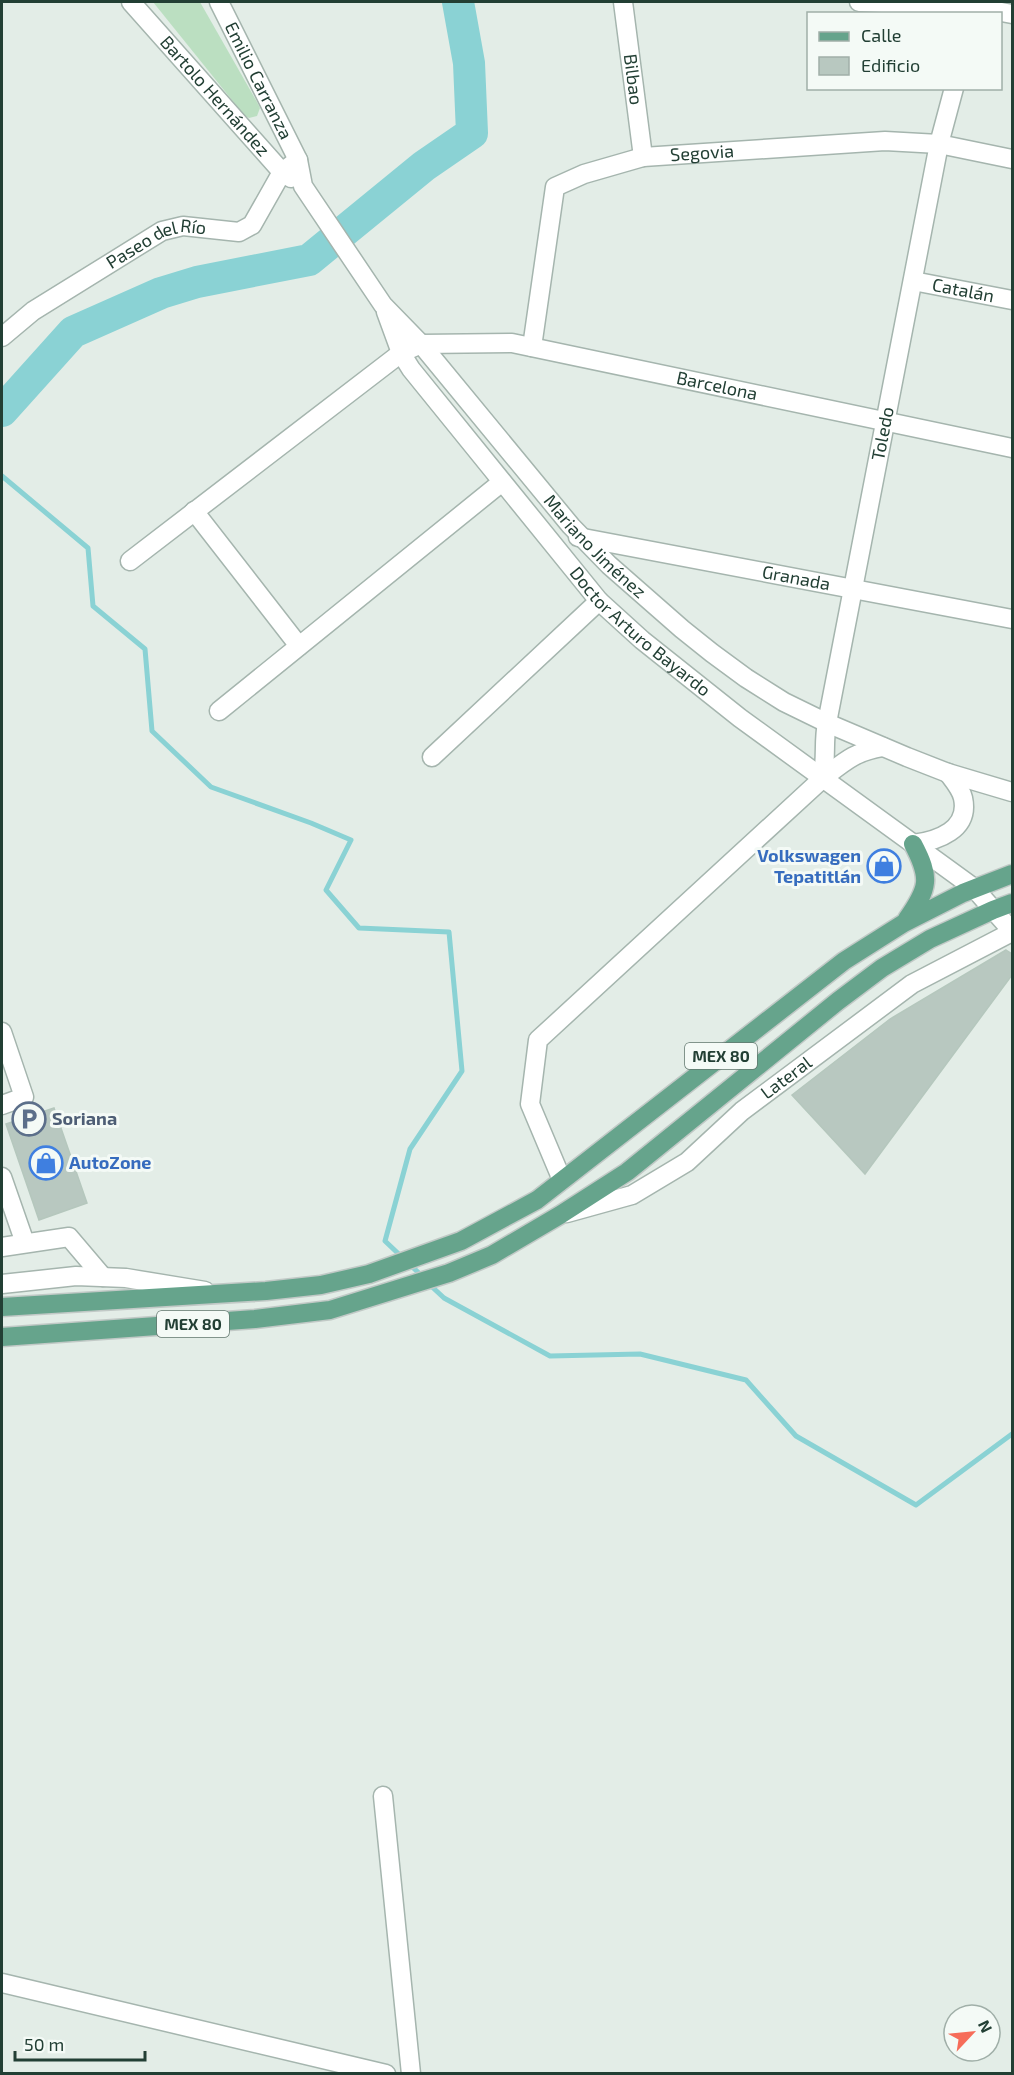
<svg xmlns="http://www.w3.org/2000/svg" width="1014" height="2075" viewBox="0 0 1014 2075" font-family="'Exo 2',sans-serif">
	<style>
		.green { fill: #bbdfc1 }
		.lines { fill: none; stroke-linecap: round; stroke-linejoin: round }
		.stream { stroke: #8ad2d4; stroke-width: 5 }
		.river { stroke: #8ad2d4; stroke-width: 32 }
		.building { fill: #b8c8c0; stroke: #b5c7bd; stroke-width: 1.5 }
		.minor-casing { stroke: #a5b5ae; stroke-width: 21 }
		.major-casing { stroke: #c1c9c6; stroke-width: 21 }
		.minor { stroke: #fff; stroke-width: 18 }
		.major { stroke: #66a48c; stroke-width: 18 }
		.labels { text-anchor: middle; stroke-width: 6; stroke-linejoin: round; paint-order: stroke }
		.shield { fill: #f4faf6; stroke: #61776e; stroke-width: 1.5 }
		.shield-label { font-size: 16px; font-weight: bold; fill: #223f34 }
		.street-label { font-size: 18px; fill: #223f34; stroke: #f4faf6 }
		.shop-label { font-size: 18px; font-weight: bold; fill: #366cbe; stroke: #f4faf6; text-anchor: end }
		.service-label { font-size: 18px; font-weight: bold; fill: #4e5e75; stroke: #f4faf6; text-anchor: start }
	</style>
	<rect width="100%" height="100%" fill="#e3ede7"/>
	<path class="green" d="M 153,2 L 200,2 L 257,102 L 260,108 L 257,116 L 249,118 L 244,115 Z"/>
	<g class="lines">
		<path class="stream" d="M 2,476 L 88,548 L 93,606 L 145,649 L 152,731 L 211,787 L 311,823 L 351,840 L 326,890 L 359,928 L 449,932 L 462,1071 L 410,1149 L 385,1241 L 423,1277
			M 429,1284 L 444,1298 L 550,1356 L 640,1354 L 746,1380 L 796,1436 L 916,1505 L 1012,1434"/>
		<path class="river" d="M 2,411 L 73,332 L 161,293 L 197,282 L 309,260 L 424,166 L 472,133 L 469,63 L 458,2"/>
	</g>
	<path class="building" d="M 1006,950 L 1012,954 L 1012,975 L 865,1174 L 792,1095 L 890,1019 Z
		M 54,1108 L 87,1203 L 39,1220 L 6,1124 Z"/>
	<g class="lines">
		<g class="minor-casing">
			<g id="minor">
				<path id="s1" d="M 131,2 L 282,172 L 291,178"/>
				<path id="s2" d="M 219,2 L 298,160 L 303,186 L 383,305 L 421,344 L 571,526 L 609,565 L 682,629 L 712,653 L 746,678 L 784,702 L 827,723 L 907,757 L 948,773 L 1012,792"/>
				<path id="s3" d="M 623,2 L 643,157"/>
				<path d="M 859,2 L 975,7 L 1012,14"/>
				<path id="s4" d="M 913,281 L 1012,300"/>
				<path id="s5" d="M 386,312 L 401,353 L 411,369 L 599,601 L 642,640 L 740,718 L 974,888 L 1012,931"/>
				<path id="s6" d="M 2,337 L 33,311 L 162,231 L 183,226 L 239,232 L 252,225 L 282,172 L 298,160"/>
				<path id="s7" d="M 532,347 L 555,187 L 584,174 L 643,157 L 885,141 L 939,144 L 1012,159"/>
				<path d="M 194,511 L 299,646"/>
				<path id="s8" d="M 578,537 L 1012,619"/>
				<path id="s9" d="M 130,561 L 401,353 L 421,344 L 512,343 L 1012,448"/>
				<path d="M 219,711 L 502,482"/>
				<path d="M 432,757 L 599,601"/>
				<path id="s10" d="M 822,779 C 827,761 823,742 827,723 L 939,144 L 954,88"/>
				<path d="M 913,844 C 937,841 970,830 963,798 C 961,789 954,781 948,773"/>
				<path d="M 2,1032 L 24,1097 L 2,1105"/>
				<path d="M 2,1177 L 25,1243"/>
				<path d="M 562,1180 L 530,1104 L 538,1040 L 822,779 C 845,761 854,752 883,747"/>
				<path id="s11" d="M 567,1213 L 632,1195 L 687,1162 L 742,1111 L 912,984 L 1012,932"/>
				<path d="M 2,1247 L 69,1237 L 103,1277"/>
				<path d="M 2,1284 L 76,1276 L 126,1278 L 205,1291"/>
				<path d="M 383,1796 L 411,2074"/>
				<path d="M 2,1983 L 386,2074"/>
			</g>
		</g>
		<g class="major-casing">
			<path id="major" d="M 907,919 C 929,888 931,878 913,844
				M 2,1307 L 266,1291 L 321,1285 L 369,1274 L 461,1241 L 537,1200 L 844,961 L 904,923 L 963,893 L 1012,874
				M 2,1337 L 255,1319 L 330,1310 L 449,1273 L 492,1255 L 560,1215 L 627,1172 L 838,1001 L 882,968 L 930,939 L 993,910 L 1012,903"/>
		</g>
		<use href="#minor" class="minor"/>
		<use href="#major" class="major"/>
	</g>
	<defs>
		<g id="shop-ring" transform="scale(1.725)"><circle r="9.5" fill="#f4faf6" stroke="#3f7fe0" stroke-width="1.5"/><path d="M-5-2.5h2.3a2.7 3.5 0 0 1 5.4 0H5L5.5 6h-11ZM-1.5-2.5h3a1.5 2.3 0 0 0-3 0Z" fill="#3f7fe0"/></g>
		<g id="parking-ring" transform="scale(1.725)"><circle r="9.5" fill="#f4faf6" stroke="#5c6f8a" stroke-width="1.5"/><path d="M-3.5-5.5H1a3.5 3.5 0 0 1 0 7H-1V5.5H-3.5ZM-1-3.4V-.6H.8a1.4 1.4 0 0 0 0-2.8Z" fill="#5c6f8a"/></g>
	</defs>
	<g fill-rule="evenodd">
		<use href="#shop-ring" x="884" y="866"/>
		<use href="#parking-ring" x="29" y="1119"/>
		<use href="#shop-ring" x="46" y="1163"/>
	</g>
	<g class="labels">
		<g class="shield">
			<rect x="685" y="1043" width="72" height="26" rx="4.5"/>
			<rect x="157" y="1311" width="72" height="26" rx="4.5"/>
		</g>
		<g class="shield-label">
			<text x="721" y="1062">MEX 80</text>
			<text x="193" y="1330">MEX 80</text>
		</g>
		<g class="street-label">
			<text dy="6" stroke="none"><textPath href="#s3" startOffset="78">Bilbao</textPath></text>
			<text dy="6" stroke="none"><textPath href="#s2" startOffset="88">Emilio Carranza</textPath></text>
			<text dy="6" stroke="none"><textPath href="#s1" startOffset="126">Bartolo Hernández</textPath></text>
			<text dy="6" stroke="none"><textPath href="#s7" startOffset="314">Segovia</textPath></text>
			<text dy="6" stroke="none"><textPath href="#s6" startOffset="183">Paseo del Río</textPath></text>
			<text dy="6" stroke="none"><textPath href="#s4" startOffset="51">Catalán</textPath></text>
			<text dy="6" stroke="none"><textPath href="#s9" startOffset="664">Barcelona</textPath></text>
			<text dy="6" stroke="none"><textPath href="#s10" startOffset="351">Toledo</textPath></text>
			<text dy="6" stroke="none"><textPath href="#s2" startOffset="668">Mariano Jiménez</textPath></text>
			<text dy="6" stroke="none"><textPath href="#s8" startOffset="222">Granada</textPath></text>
			<text dy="6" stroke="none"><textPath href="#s5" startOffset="412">Doctor Arturo Bayardo</textPath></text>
			<text dy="6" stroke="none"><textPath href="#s11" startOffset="262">Lateral</textPath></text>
		</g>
		<g class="shop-label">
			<text x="861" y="862">Volkswagen<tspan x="861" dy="21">Tepatitlán</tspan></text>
			<text x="69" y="1169" text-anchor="start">AutoZone</text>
		</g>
		<g class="service-label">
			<text x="52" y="1125">Soriana</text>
		</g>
	</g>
	<rect width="1014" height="2075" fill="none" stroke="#223f34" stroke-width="6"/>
	<rect x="807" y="12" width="195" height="78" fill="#f4faf6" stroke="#a0afa8" stroke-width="1.5"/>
	<rect x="819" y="32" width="30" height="9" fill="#66a48c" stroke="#a0afa8" stroke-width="1.5"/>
	<text x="861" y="42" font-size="18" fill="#223f34">Calle</text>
	<rect x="819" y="57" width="30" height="18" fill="#b8c8c0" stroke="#a0afa8" stroke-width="1.5"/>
	<text x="861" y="72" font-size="18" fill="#223f34">Edificio</text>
	<g transform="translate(972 2033) rotate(64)"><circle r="28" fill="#f4faf6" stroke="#a0afa8" stroke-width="1.5"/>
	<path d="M0-4.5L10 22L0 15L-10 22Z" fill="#f66c59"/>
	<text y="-9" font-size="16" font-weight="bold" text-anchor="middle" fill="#223f34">N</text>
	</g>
	<path d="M15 2051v9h130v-9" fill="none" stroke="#223f34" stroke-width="3"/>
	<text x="24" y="2051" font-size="18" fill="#223f34" stroke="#f4faf6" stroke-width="4.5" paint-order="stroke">50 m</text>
</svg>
